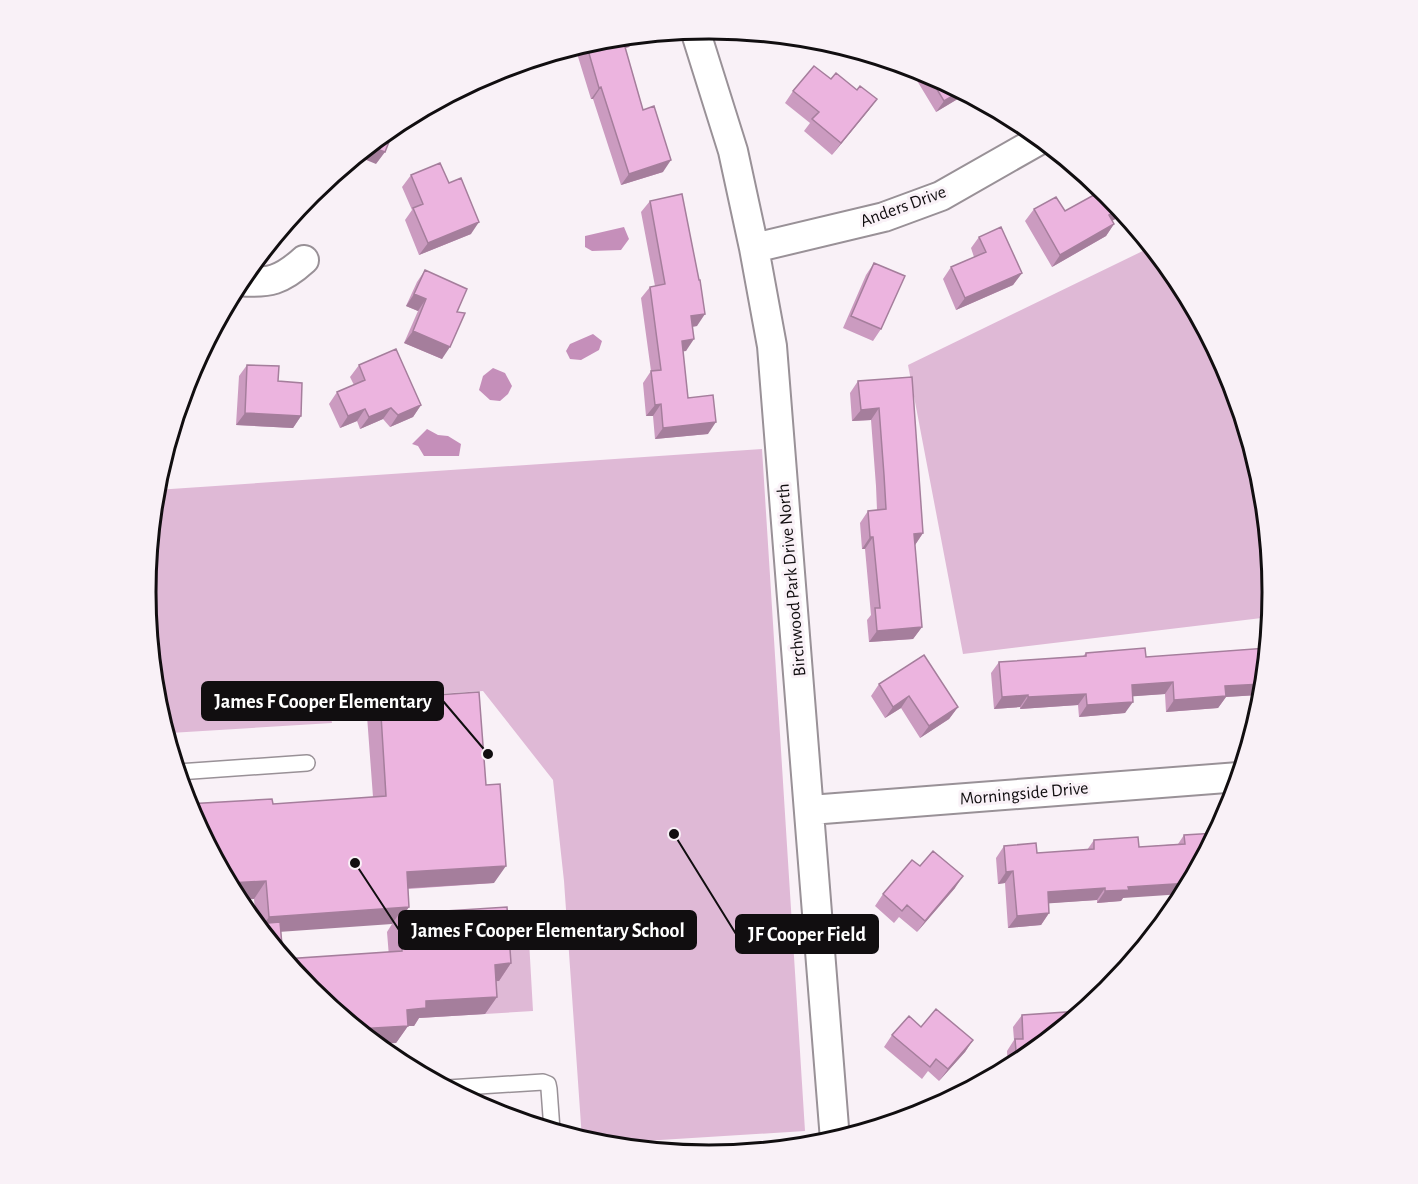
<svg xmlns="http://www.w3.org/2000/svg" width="1418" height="1184" viewBox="0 0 1418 1184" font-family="'Alegreya Sans',sans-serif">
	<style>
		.green { fill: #dfb9d6 }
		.water { fill: #c58fba }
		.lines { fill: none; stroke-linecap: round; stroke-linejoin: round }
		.service-casing { stroke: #999197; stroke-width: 18 }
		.minor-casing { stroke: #999197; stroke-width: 32 }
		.service { stroke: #fff; stroke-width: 15 }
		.minor { stroke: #fff; stroke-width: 28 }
		.wall { fill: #cb9bc0 }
		.shaded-wall { fill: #a57e9c }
		.building { fill: #ecb4df; stroke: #a57e9c; stroke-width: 1.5 }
		.labels { text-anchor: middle; stroke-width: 6; stroke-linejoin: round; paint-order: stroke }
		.street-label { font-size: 18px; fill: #110e10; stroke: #f9f1f7 }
		.rim { fill: none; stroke: #110e10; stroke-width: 3 }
		.leader { fill: none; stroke: #110e10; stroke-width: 2 }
		.callout-dot { fill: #110e10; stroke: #f9f1f7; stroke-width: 2 }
		.callout { fill: #110e10; stroke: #110e10; stroke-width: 2 }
		.callout-label { font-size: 20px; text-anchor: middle; font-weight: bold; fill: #fff }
	</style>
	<rect width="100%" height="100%" fill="#f9f1f7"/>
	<path class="green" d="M 1151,247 L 1178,279 L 1230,377 L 1262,482 L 1272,592 L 1270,617 L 963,654 L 908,365 Z
		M 762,449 L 805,1131 L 596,1144 L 582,1139 L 564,881 L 553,780 L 483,691 L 328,701 L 332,723 L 170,733 L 170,747 L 156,702 L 146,592 L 156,490 Z
		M 528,923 L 533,1011 L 485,1014 L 483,982 L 498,981 L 495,925 Z"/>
	<path class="water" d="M 624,227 L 629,239 L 621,250 L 592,251 L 585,247 L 585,236 Z
		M 593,334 L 602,341 L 599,350 L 581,360 L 570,359 L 566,351 L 570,344 Z
		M 493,368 L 505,373 L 512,386 L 508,394 L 500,401 L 490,400 L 479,390 L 483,376 Z
		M 427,429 L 438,435 L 448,436 L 461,444 L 459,456 L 424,456 L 418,446 L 412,444 Z"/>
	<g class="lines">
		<g class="service-casing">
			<path id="service" d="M 178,772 L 307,763
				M 448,1088 L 543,1082 L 548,1084 L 549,1089 L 552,1130"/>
		</g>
		<g class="minor-casing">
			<path id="minor" d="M 695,30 L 733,151 L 754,248 L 772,346 L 835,1140
				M 754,248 L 884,217 L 941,196 L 1041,139
				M 239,281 C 269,284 282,280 304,260
				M 810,810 L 1239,777"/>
		</g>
		<use href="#service" class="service"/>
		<use href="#minor" class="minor"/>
	</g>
	<path class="wall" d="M 637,36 L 629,47 L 625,48 L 643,110 L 663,172 L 621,185 L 593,99 L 591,99 L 575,47 L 599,39 Z
		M 922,71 L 925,72 L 966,94 L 936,112 L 916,79 Z
		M 831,79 L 877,99 L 868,111 L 832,155 L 804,131 L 810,123 L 785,103 L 793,91 Z
		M 411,175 L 449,183 L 471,234 L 419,255 L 405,220 L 412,210 L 402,187 Z
		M 1108,194 L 1124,214 L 1112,221 L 1114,224 L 1106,236 L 1052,267 L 1025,221 L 1034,209 L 1065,211 Z
		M 650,201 L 697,326 L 692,327 L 686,351 L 683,351 L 688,398 L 708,434 L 655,439 L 653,416 L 646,416 L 643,383 L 651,371 L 641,298 L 650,287 L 655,286 L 641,212 Z
		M 979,237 L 1022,273 L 1013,285 L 956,310 L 943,279 L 951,267 L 974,257 L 971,248 Z
		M 874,263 L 881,329 L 873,341 L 843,328 L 866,275 Z
		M 425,270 L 457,312 L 442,359 L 404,343 L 418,311 L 406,306 L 417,282 Z
		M 247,365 L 278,381 L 301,416 L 293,428 L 236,425 L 239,376 Z
		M 359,365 L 421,405 L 413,417 L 390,427 L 383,419 L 360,429 L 357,421 L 340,428 L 329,404 L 337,392 L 354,385 L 350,377 Z
		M 912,377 L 923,533 L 915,545 L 922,627 L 913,639 L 869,642 L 867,620 L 871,615 L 865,549 L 862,549 L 860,523 L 868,511 L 877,510 L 876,486 L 871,420 L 852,421 L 850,393 L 858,381 Z
		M 1267,648 L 1262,698 L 1258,698 L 1258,695 L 1226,697 L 1218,708 L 1166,712 L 1165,694 L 1133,696 L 1125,713 L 1079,717 L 1078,705 L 1020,709 L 1020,707 L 994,709 L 991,673 L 999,662 L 1083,656 L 1086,653 L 1146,657 Z
		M 879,684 L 958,707 L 949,719 L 920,738 L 901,708 L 885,718 L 871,696 Z
		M 380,699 L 494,883 L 408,889 L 409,907 L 404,914 L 511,963 L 499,981 L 496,981 L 497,997 L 485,1014 L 419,1018 L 414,1026 L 408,1026 L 396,1043 L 387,932 L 392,924 L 256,924 L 254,899 L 237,900 L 188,807 L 273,804 L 373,797 L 367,716 Z
		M 1216,833 L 1123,898 L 1121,901 L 1097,903 L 1097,900 L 1049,903 L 1049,913 L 1041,925 L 1008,928 L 1005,883 L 998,884 L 996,858 L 1004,846 L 1037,853 L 1087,850 L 1094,840 L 1139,847 L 1178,844 L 1184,835 Z
		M 920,866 L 955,888 L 917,932 L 899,917 L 894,923 L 875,906 L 883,894 Z
		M 1082,1011 L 1022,1061 L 1008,1068 L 1007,1051 L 1014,1040 L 1013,1027 L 1022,1015 Z
		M 921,1027 L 973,1040 L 965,1052 L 939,1081 L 928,1071 L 922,1079 L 884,1047 L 892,1035 Z"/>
	<path class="shaded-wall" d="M 637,36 L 629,47 L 615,51 L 623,40 Z
		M 601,87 L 593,99 L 591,99 L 599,88 Z
		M 961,91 L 966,94 L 936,112 L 944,101 Z
		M 877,99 L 868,111 L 832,155 L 841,143 Z
		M 369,146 L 385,152 L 376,164 L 359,157 L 353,166 L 347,163 Z
		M 671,160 L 663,172 L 621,185 L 629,174 Z
		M 1120,209 L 1124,214 L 1101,227 L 1109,215 Z
		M 479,222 L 471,234 L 419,255 L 428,243 Z
		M 1114,224 L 1106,236 L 1052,267 L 1060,255 Z
		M 1022,273 L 1013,285 L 956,310 L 965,298 Z
		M 414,294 L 426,299 L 418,311 L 406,306 Z
		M 705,314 L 697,326 L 682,328 L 691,316 Z
		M 413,331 L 450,347 L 442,359 L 404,343 Z
		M 694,339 L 686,351 L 674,353 L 682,341 Z
		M 661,404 L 653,416 L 646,416 L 655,405 Z
		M 421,405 L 413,417 L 390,427 L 398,415 Z
		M 391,408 L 383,419 L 360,429 L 369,417 Z
		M 879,408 L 871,420 L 852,421 L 861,410 Z
		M 365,409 L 357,421 L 340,428 L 348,416 Z
		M 245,413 L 301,416 L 293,428 L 236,425 Z
		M 716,422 L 708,434 L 655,439 L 663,428 Z
		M 923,533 L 915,545 L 914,534 Z
		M 870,537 L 873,537 L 865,549 L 862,549 Z
		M 922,627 L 913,639 L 869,642 L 877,631 Z
		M 1173,682 L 1165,694 L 1124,697 L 1132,685 Z
		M 1263,684 L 1263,688 L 1258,695 L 1226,697 L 1218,708 L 1166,712 L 1174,700 L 1225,686 Z
		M 1086,694 L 1078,705 L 1020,709 L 1028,697 Z
		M 1028,695 L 1020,707 L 994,709 L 1002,697 Z
		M 909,696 L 901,708 L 885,718 L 893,707 Z
		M 1133,702 L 1125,713 L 1079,717 L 1087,705 Z
		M 958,707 L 949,719 L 920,738 L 929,726 Z
		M 506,866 L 494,883 L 395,889 L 407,872 Z
		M 1013,871 L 1005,883 L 998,884 L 1006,872 Z
		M 963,876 L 955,888 L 917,932 L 925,921 Z
		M 266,881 L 254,899 L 237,900 L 229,883 Z
		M 1190,883 L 1183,894 L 1123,898 L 1121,901 L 1097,903 L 1105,891 L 1128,887 Z
		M 1105,888 L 1097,900 L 1040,904 L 1048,892 Z
		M 409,907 L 399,921 L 399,914 L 392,924 L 264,933 L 260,929 L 269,917 Z
		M 1049,913 L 1041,925 L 1008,928 L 1017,916 Z
		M 511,963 L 499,981 L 483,982 L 495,965 Z
		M 497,997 L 485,1014 L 419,1018 L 414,1026 L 408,1026 L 396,1043 L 376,1044 L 357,1029 L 426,1001 Z
		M 973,1040 L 965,1052 L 939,1081 L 948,1069 Z"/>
	<path class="building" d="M 636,36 L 623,40 L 643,110 L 654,106 L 671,160 L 629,174 L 601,87 L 599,88 L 586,43 L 599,39 Z
		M 814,66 L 831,79 L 836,73 L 857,90 L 860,86 L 877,99 L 841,143 L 812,119 L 819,112 L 793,91 Z
		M 927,73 L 961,91 L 944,101 Z
		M 396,124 L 385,152 L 369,146 Z
		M 440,163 L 449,183 L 461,178 L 479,222 L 428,243 L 413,208 L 423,204 L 411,175 Z
		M 1103,190 L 1108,194 L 1120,209 L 1109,215 L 1114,224 L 1060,255 L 1034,209 L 1056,197 L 1065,211 Z
		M 682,194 L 699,280 L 700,280 L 705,314 L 691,316 L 694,339 L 682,341 L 688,398 L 713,395 L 716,422 L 663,428 L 661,404 L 655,405 L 651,371 L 661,370 L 650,287 L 665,284 L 650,201 Z
		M 1001,227 L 1022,273 L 965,298 L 951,267 L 986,252 L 979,237 Z
		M 874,263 L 905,276 L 881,329 L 851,316 Z
		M 425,270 L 467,289 L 457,312 L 465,313 L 450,347 L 413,331 L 426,299 L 414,294 Z
		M 396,349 L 421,405 L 398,415 L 391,408 L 369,417 L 365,409 L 348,416 L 337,392 L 365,380 L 359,365 Z
		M 202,350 L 205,352 L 184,389 L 189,376 Z
		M 247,365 L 279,366 L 278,381 L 302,383 L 301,416 L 245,413 Z
		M 912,377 L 923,533 L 914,534 L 922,627 L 877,631 L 875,608 L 880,608 L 873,537 L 870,537 L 868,511 L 886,509 L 884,475 L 879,408 L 861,410 L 858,381 Z
		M 1145,648 L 1146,657 L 1267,648 L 1263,684 L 1225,686 L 1226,696 L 1174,700 L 1173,682 L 1132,685 L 1133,702 L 1087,705 L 1086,694 L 1028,697 L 1028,695 L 1002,697 L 999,662 L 1086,656 L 1086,653 Z
		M 924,655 L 958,707 L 929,726 L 909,696 L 893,707 L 879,684 Z
		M 479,692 L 486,785 L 500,784 L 506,866 L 407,872 L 409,907 L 269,917 L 266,881 L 229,883 L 187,804 L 272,799 L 273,804 L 386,796 L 380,699 Z
		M 1216,833 L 1190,883 L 1128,887 L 1129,890 L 1105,891 L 1105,888 L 1048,892 L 1049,913 L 1017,916 L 1013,871 L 1006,872 L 1004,846 L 1036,843 L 1037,853 L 1094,849 L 1094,840 L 1138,837 L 1139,847 L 1185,844 L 1184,835 Z
		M 933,851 L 963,876 L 925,921 L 907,905 L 902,911 L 883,894 L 912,860 L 920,866 Z
		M 507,907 L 511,963 L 495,965 L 497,997 L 426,1001 L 426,1008 L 407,1010 L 408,1026 L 357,1029 L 310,990 L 285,959 L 402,951 L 399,914 Z
		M 280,922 L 283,957 L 256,924 Z
		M 936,1009 L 973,1040 L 948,1069 L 936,1059 L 930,1067 L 892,1035 L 909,1016 L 921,1027 Z
		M 1082,1011 L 1022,1061 L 1017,1063 L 1015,1039 L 1023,1039 L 1022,1015 Z"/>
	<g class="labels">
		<g class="street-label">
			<text transform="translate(903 206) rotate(-20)" y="6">Anders Drive</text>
			<text transform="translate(791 580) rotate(-95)" y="6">Birchwood Park Drive North</text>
			<text transform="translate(1024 793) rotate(-5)" y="6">Morningside Drive</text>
		</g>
	</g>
	<path d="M0 0H1418V1184H0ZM156 592a553 553 0 1 1 1106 0a553 553 0 1 1-1106 0Z" fill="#f9f1f7" fill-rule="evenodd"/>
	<path class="rim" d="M156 592a553 553 0 1 1 1106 0a553 553 0 1 1-1106 0Z"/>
	<path class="leader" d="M488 754L443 701M355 863L399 930M674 834L736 934"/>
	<g class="callout-dot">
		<circle cx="488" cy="754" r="6"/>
		<circle cx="355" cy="863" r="6"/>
		<circle cx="674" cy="834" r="6"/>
	</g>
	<g class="callout">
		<rect x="202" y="682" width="241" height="38" rx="6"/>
		<rect x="399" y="911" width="297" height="38" rx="6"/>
		<rect x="736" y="915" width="142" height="38" rx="6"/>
	</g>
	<g class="callout-label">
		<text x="323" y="708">James F Cooper Elementary</text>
		<text x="548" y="937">James F Cooper Elementary School</text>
		<text x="807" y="941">JF Cooper Field</text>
	</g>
</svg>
